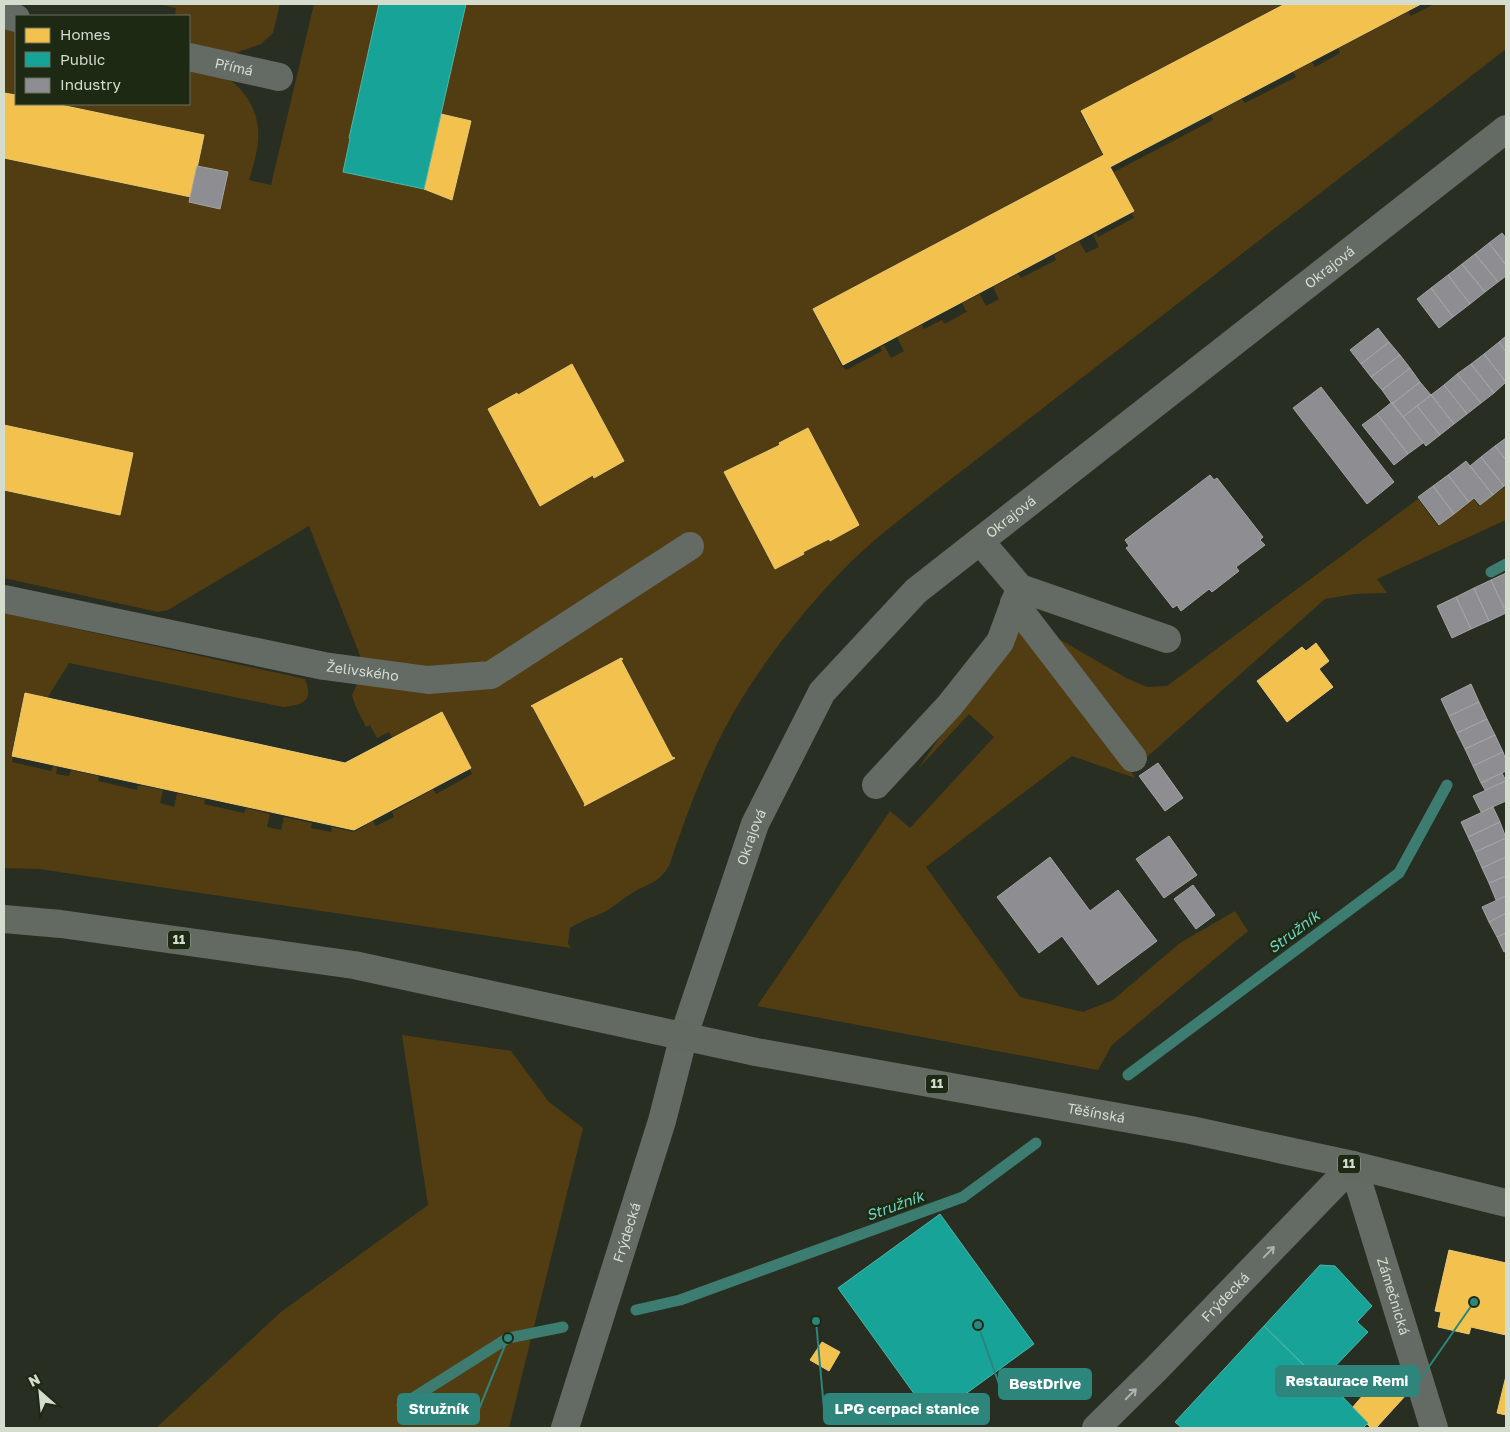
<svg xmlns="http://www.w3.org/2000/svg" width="1510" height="1432" viewBox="0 0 1510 1432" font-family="'Golos Text',sans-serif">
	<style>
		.green { fill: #523d12 }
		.homes { fill: #f2c14e; stroke: #e9c974 }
		.public { fill: #17a398; stroke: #50b4a8 }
		.industry { fill: #8d8d92; stroke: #a2a5a4 }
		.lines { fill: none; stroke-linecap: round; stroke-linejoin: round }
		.stream { stroke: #3d7d71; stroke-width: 11 }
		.minor { stroke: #646a64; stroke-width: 28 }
		.tertiary { stroke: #646a64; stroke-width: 28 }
		.primary { stroke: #636a62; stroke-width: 28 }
		.oneway { stroke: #adb4a9 }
		.labels { text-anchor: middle; stroke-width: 5; stroke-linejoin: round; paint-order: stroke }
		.shield { fill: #1e2914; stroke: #9da696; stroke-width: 1 }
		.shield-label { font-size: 12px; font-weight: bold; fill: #d4dcce }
		.street-label { font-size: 14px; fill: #d4dcce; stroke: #1e2914 }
		.water-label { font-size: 15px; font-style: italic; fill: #6ad5c3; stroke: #1e2914 }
		.leader { fill: none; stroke: #2d857c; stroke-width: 2 }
		.callout-dot { fill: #2d857c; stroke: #1e2914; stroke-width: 2 }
		.callout { fill: #2d857c; stroke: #2d857c; stroke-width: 2 }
		.callout-label { font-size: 15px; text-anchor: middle; font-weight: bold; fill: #fff }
	</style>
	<rect width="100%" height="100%" fill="#282e22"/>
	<path class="green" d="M 158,4 L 280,4 L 273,33 L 261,44 L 235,53 L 214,54 L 189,45 L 189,16 L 175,16 L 176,8 Z
		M 314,4 L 1287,4 L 1080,112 L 1104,157 L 813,310 L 842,366 L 846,370 L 882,351 L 880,347 L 884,345 L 891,358 L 904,351 L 897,337 L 922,324 L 924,329 L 942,320 L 945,324 L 968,311 L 966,311 L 962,303 L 980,294 L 986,306 L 999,299 L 993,287 L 1018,274 L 1021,278 L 1056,260 L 1054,255 L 1079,241 L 1086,253 L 1099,247 L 1093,235 L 1096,233 L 1098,237 L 1134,218 L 1132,214 L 1133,213 L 1110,169 L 1111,168 L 1114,172 L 1213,120 L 1211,115 L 1242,99 L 1245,103 L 1296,77 L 1293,72 L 1312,62 L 1315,67 L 1340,53 L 1338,48 L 1408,12 L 1411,16 L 1434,4 L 1506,4 L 1506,49 L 932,494 C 901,519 867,544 840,573 C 797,618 754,673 725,728 C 702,772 685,819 669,866 C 659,883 647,884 632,893 C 622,899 613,908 602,913 C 591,918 581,921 570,928 L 568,944 L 571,948 L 39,869 L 4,868 L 4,613 L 305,679 C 314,701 303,705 283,707 L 69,663 L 46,700 L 24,695 L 11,756 L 13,757 L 12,762 L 51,771 L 53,766 L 57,767 L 56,774 L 69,776 L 71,770 L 99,776 L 98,781 L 137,790 L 138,785 L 163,790 L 160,803 L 174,807 L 177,793 L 205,799 L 204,804 L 244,813 L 246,808 L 270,814 L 267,827 L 281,830 L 284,817 L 312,823 L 311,828 L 331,832 L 332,827 L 354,832 L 373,821 L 376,826 L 394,817 L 392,812 L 433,789 L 436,794 L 472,774 L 443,717 L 393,739 L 389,732 L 377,738 L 370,725 L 366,727 L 355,705 L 352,695 L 357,684 L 361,658 L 309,526 L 168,610 L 158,612 L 4,578 L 4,25 L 16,28 L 16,104 L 189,104 L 189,67 C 201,71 217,73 229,80 C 237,84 243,92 248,99 C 265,128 258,150 249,180 L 271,185 Z
		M 1506,486 L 1506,520 L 1377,579 L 1387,593 L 1355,594 L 1325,599 L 1131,771 L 1135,778 L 1072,756 L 926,867 L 1020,997 L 1083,1012 L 1113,1000 L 1180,943 L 1235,911 L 1248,931 L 1112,1045 L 1098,1070 L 757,1006 L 890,811 L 910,828 L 994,737 L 969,714 L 918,769 L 1032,603 L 1059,639 L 1126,678 L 1147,687 L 1167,686 L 1418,499 L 1438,526 L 1473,499 L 1479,506 Z
		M 402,1035 L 511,1051 L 549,1102 L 583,1128 L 509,1428 L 156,1428 L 281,1312 L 428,1205 Z"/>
	<path class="homes" d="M 1285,4 L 1421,4 L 1110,167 L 1134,211 L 843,365 L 813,309 L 1104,155 L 1081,111 Z
		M 4,93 L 16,95 L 16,104 L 56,104 L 204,135 L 191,197 L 4,158 Z
		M 441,114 L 471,121 L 452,200 L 424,189 Z
		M 572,364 L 624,461 L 594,478 L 593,475 L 540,506 L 488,409 L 517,393 L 518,395 Z
		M 4,425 L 133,453 L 120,515 L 4,490 Z
		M 808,428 L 859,525 L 830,541 L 829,539 L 803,552 L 804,554 L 775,569 L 724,472 L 780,445 L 779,443 Z
		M 1316,643 L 1329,661 L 1319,669 L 1333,687 L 1287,722 L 1257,681 L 1302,647 L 1306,651 Z
		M 621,658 L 623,659 L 621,660 L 672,757 L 675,758 L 584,806 L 585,804 L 533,707 L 531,706 Z
		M 25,693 L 345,763 L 442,712 L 471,768 L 354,830 L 12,756 Z
		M 1449,1250 L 1506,1263 L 1506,1335 L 1471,1327 L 1469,1334 L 1438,1327 L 1441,1312 L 1435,1311 Z
		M 822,1342 L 840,1352 L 829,1371 L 810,1360 Z
		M 1382,1373 L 1406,1395 L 1376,1428 L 1371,1428 L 1352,1408 Z
		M 1506,1376 L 1506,1415 L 1497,1413 Z"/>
	<path class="public" d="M 379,4 L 466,4 L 424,189 L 343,172 L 350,139 L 349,138 Z
		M 940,1214 L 1034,1344 L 934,1417 L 935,1419 L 933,1420 L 838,1288 Z
		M 1320,1265 L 1335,1266 L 1372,1306 L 1357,1322 L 1368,1332 L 1322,1380 L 1319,1380 L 1264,1326 Z
		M 1264,1326 L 1319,1380 L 1337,1391 L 1368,1423 L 1363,1428 L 1182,1428 L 1175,1422 Z"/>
	<path class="industry" d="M 197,166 L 228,172 L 220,209 L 189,202 Z
		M 1502,233 L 1506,238 L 1506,265 L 1489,243 Z
		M 1489,243 L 1506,265 L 1506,276 L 1498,282 L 1475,254 Z
		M 1475,254 L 1498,282 L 1485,292 L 1462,264 Z
		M 1462,264 L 1485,292 L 1470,304 L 1448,275 Z
		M 1448,275 L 1470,304 L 1453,317 L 1431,288 Z
		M 1431,288 L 1453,317 L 1439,328 L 1417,299 Z
		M 1378,328 L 1389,342 L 1361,364 L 1350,350 Z
		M 1506,336 L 1506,352 L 1499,342 Z
		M 1389,342 L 1400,355 L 1371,377 L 1361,364 Z
		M 1499,342 L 1506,352 L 1506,382 L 1484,354 Z
		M 1484,354 L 1506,382 L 1494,393 L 1471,364 Z
		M 1400,355 L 1410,368 L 1382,390 L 1371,377 Z
		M 1471,364 L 1494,393 L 1481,403 L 1457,374 Z
		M 1410,368 L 1420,382 L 1392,404 L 1382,390 Z
		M 1457,374 L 1481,403 L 1467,414 L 1444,385 Z
		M 1420,382 L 1431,395 L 1403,417 L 1392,404 Z
		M 1444,385 L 1467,414 L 1454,424 L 1431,395 Z
		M 1321,387 L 1394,482 L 1367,504 L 1293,408 Z
		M 1431,395 L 1454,424 L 1440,435 L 1417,406 Z
		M 1392,402 L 1423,443 L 1408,454 L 1377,414 Z
		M 1417,406 L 1440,435 L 1426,446 L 1403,417 Z
		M 1377,414 L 1408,454 L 1394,465 L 1362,425 Z
		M 1506,438 L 1506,460 L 1495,446 Z
		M 1495,446 L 1506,460 L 1506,485 L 1504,486 L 1481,457 Z
		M 1481,457 L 1504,486 L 1493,495 L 1470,466 Z
		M 1466,461 L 1493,495 L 1480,505 L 1474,498 L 1469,502 L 1448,475 Z
		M 1210,475 L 1214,480 L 1217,478 L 1263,537 L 1260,540 L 1265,545 L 1236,567 L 1239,571 L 1212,592 L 1209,589 L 1181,611 L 1177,605 L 1173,608 L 1126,548 L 1129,546 L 1125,540 Z
		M 1448,475 L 1469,502 L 1454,514 L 1433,486 Z
		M 1433,486 L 1454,514 L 1439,525 L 1418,497 Z
		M 1506,573 L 1506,611 L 1491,580 Z
		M 1491,580 L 1506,613 L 1489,621 L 1474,588 Z
		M 1474,588 L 1489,621 L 1471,629 L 1456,597 Z
		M 1456,597 L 1471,629 L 1452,638 L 1437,606 Z
		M 1471,684 L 1479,702 L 1449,716 L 1441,699 Z
		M 1479,702 L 1487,719 L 1457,733 L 1449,716 Z
		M 1487,719 L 1495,735 L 1465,749 L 1457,733 Z
		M 1495,735 L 1503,752 L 1473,766 L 1465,749 Z
		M 1503,752 L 1506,760 L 1506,771 L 1481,783 L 1473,766 Z
		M 1158,763 L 1183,798 L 1165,811 L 1139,776 Z
		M 1502,773 L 1506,781 L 1485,790 L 1481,783 Z
		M 1506,781 L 1506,801 L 1481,812 L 1473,796 Z
		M 1493,807 L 1500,822 L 1468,837 L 1461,822 Z
		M 1500,822 L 1506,838 L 1475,852 L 1468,837 Z
		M 1169,836 L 1197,875 L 1164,898 L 1136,859 Z
		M 1506,838 L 1506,857 L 1482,868 L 1475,852 Z
		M 1050,857 L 1090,911 L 1118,890 L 1157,941 L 1098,985 L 1062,936 L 1039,953 L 997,897 Z
		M 1506,857 L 1506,876 L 1489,883 L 1482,868 Z
		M 1506,876 L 1506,896 L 1496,900 L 1489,883 Z
		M 1193,885 L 1215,915 L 1196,929 L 1174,899 Z
		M 1506,896 L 1506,913 L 1489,922 L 1482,907 Z
		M 1506,913 L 1506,933 L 1497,937 L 1489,922 Z
		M 1506,933 L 1506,951 L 1504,952 L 1497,937 Z"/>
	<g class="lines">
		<path class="stream" d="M 1491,572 L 1506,564
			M 1128,1075 L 1399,873 L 1447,785
			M 636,1310 L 680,1300 L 963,1197 L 1036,1143
			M 402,1405 L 508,1338 L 563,1327"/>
		<g class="minor">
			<path d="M 4,15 L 16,18"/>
			<path id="s1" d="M 189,57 L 279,77"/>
			<path d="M 1020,588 L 1167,639"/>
			<path id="s2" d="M 4,599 L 324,666 L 428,680 L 491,675 L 690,546"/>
			<path d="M 1014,603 L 1133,758"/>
			<path d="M 876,785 L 950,705 L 1000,642 L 1020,588 L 980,541"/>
			<path id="s3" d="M 684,1035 L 755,824 L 822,692 L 916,591 L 1506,129"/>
			<path id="s4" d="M 1096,1428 L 1156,1369 L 1353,1165 L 1434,1428"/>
		</g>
		<path class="tertiary" id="s5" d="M 565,1428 L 662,1121 L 684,1035"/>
		<path class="primary" id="s6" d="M 4,919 L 61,924 L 354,965 L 756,1052 L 1191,1130 L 1353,1165 L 1506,1203"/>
	</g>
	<defs><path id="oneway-shaft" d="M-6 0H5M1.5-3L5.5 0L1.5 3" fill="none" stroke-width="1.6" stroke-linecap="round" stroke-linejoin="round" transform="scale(1.25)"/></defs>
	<g class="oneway">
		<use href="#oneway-shaft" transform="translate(1269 1252) rotate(-46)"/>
		<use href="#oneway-shaft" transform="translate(1131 1394) rotate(-45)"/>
	</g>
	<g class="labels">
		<g class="shield">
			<rect x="168" y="930.5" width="22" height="19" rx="4"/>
			<rect x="926" y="1074.5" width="22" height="19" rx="4"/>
			<rect x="1338" y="1154.5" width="22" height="19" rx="4"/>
		</g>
		<g class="shield-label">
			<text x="179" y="944">11</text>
			<text x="937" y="1088">11</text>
			<text x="1349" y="1168">11</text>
		</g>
		<g class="street-label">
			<text dy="5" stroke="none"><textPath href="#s1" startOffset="46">Přímá</textPath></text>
			<text dy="5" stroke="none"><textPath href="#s3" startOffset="1034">Okrajová</textPath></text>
			<text dy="5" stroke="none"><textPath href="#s3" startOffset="629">Okrajová</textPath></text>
			<text dy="5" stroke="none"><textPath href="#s2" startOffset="366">Želivského</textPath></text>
			<text dy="5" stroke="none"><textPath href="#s3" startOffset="209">Okrajová</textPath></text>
			<text dy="5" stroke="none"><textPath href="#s6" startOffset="1110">Těšínská</textPath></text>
			<text dy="5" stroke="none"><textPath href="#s5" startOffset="205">Frýdecká</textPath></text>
			<text dy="5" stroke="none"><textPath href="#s4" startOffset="184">Frýdecká</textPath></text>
			<text dy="5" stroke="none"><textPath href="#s4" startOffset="505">Zámečnická</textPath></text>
		</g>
		<g class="water-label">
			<text transform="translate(1294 932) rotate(-37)" y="5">Stružník</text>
			<text transform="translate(895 1206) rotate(-20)" y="5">Stružník</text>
		</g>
	</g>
	<path class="leader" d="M1474 1302L1419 1381M978 1325L999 1384M816 1321L824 1409M508 1338L479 1409"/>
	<g class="callout-dot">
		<circle cx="1474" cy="1302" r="5"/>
		<circle cx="978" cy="1325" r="5"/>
		<circle cx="816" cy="1321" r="5"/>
		<circle cx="508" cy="1338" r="5"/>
	</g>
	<g class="callout">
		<rect x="1276" y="1366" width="143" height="30" rx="5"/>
		<rect x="999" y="1369" width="92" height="30" rx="5"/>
		<rect x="824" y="1394" width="165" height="30" rx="5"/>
		<rect x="398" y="1394" width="81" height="30" rx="5"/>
	</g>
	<g class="callout-label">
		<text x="1347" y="1386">Restaurace Remi</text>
		<text x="1045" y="1389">BestDrive</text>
		<text x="907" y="1414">LPG cerpaci stanice</text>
		<text x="439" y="1414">Stružník</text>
	</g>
	<rect width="1510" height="1432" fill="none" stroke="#d4dcce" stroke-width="10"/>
	<rect x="15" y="15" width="175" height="90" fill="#1e2914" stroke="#67715e"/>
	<rect x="25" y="28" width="25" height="15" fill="#f2c14e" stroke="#67715e"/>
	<text x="60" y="40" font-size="15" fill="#d4dcce">Homes</text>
	<rect x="25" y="52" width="25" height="15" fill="#17a398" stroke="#67715e"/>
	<text x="60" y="65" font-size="15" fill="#d4dcce">Public</text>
	<rect x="25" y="78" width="25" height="15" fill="#8d8d92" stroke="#67715e"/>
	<text x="60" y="90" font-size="15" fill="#d4dcce">Industry</text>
	<g transform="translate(40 1392) rotate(333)" stroke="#1e2914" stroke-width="4" paint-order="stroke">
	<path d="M0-4L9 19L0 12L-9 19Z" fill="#d4dcce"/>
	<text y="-8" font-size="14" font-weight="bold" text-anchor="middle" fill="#d4dcce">N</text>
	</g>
</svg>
